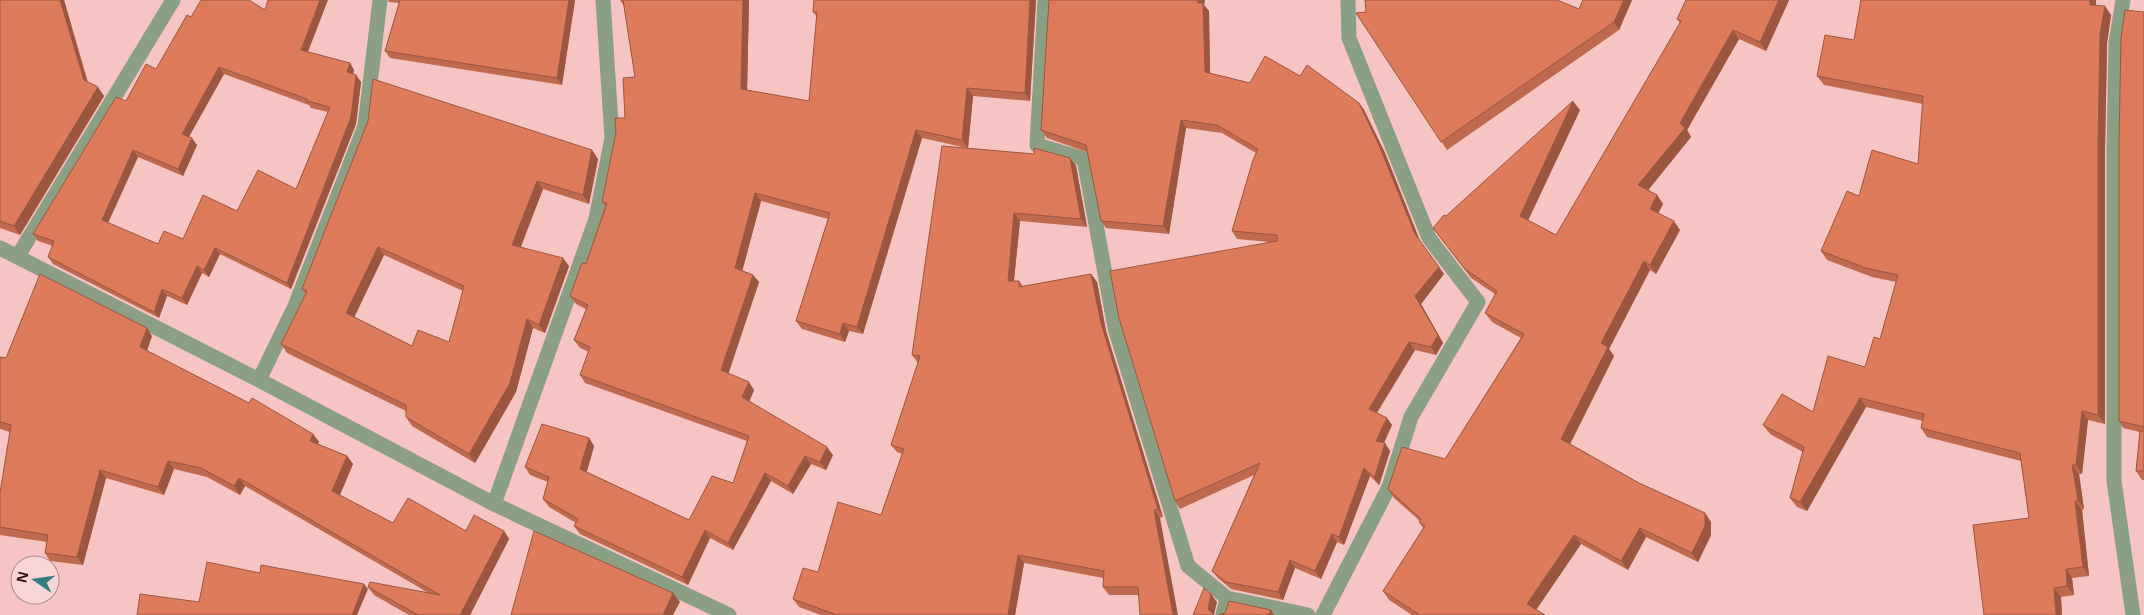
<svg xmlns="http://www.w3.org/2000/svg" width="2144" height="615" viewBox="0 0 2144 615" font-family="'Open Sans',sans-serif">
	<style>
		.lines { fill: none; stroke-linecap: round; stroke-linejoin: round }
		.minor { stroke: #8b9f85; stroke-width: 15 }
		.tertiary { stroke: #8b9f85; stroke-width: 15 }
		.wall { fill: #bf6a4e; fill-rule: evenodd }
		.shaded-wall { fill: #9b5640 }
		.building { fill: #de7b5b; stroke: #9b5640; fill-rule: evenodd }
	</style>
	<rect width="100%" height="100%" fill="#f7c4c4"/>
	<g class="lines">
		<path class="minor" d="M 1045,0 L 1037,145 L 1084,159 L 1115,328 L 1188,566 L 1227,598 L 1308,615
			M 0,248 L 259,380 L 494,504 L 729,615
			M 18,256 L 173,0
			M 259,380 L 295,306 L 365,126 L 380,0
			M 494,504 L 596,219 L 612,138 L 603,0
			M 1223,615 L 1227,598
			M 1323,615 L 1389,487 L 1411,417 L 1478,302 L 1429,238 L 1349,38 L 1348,0"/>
		<path class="tertiary" d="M 2123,0 L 2116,43 L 2114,150 L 2114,481 L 2133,615"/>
	</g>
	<path class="wall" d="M 0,0 L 64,0 L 88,82 L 104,96 L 20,235 L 0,228 Z
		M 388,0 L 575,0 L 562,85 L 390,58 L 385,51 L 399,3 L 389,2 Z
		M 620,0 L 749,0 L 747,90 L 809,101 L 817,17 L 813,12 L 814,0 L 1036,0 L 1030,101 L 973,96 L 968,148 L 1070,158 L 1076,166 L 1087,227 L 1020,221 L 1014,281 L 1019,281 L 1023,286 L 1091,274 L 1097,282 L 1106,331 L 1163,517 L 1160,518 L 1139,595 L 1109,595 L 1103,587 L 1103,578 L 1024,563 L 1015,615 L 821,615 L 799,607 L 793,599 L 818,572 L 881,515 L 902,454 L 897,452 L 891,445 L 918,363 L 912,355 L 967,148 L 922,138 L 863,334 L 849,331 L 845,342 L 802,329 L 796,321 L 828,219 L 761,201 L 742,270 L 753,275 L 759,282 L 728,373 L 754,390 L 749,401 L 833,455 L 826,470 L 811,464 L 793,494 L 771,481 L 733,550 L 710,538 L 688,585 L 580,534 L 574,526 L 576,523 L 549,507 L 543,499 L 548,482 L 530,475 L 525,467 L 589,438 L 594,446 L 587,472 L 689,520 L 733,483 L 747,441 L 585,383 L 580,375 L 589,352 L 580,348 L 574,340 L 586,309 L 576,304 L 570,296 L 586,264 L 605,206 L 602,202 L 625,118 L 635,77 L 624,6 Z
		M 1049,0 L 1205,0 L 1204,5 L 1209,11 L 1210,73 L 1250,83 L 1300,76 L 1359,103 L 1364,110 L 1385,153 L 1420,241 L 1444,274 L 1421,304 L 1443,343 L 1436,355 L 1415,350 L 1377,413 L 1387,418 L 1392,425 L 1384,443 L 1390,451 L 1380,483 L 1379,485 L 1370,476 L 1344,545 L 1337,542 L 1321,579 L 1295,568 L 1283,600 L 1231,589 L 1218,578 L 1212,571 L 1254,475 L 1180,509 L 1175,501 L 1269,242 L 1237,239 L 1232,231 L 1256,153 L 1222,133 L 1186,128 L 1169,234 L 1106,228 L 1101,221 L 1087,152 L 1047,138 L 1041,130 Z
		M 1583,0 L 1632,0 L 1619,30 L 1447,150 L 1356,13 L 1366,12 L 1579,9 Z
		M 1789,0 L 1766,51 L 1739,39 L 1687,130 L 1691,137 L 1648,190 L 1657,195 L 1663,204 L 1658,213 L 1680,230 L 1656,274 L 1650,270 L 1609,349 L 1614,356 L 1570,444 L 1639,483 L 1705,513 L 1711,522 L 1711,535 L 1698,562 L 1646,537 L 1628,570 L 1581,544 L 1536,610 L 1545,615 L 1412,615 L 1389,600 L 1383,591 L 1423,528 L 1419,522 L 1420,521 L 1394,498 L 1388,489 L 1445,459 L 1521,338 L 1492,322 L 1485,313 L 1495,294 L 1471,278 L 1433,228 L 1446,216 L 1580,110 L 1528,220 L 1556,235 L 1680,23 L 1677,19 Z
		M 2096,1 L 2096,5 L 2111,15 L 2107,43 L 2105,150 L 2105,424 L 2088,420 L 2082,474 L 2079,474 L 2084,509 L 2082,510 L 2089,576 L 2072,578 L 2074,595 L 2061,597 L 2062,615 L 2029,518 L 2021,461 L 1927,437 L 1921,428 L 1923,421 L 1866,407 L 1807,511 L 1797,507 L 1790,498 L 1803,452 L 1770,434 L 1763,425 L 1813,412 L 1865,367 L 1880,339 L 1896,282 L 1872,277 L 1827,260 L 1821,251 L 1859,196 L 1918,164 L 1923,104 L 1824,85 L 1817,76 L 1854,40 Z
		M 2144,12 L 2144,480 L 2142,480 L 2136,471 L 2140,432 L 2123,428 L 2119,421 Z
		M 191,17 L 308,52 L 350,63 L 354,70 L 353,74 L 356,75 L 361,82 L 356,124 L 291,289 L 220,254 L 209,277 L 202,273 L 187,305 L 167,296 L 159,318 L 53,264 L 48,257 L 53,246 L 38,241 L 33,234 L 126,101 L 156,69 ZM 224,74 L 309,105 L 311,108 L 328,112 L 296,189 L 237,211 L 183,239 L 158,244 L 108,223 L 138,157 L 183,176 L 197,145 L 189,137 Z
		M 368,121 L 592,150 L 598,159 L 589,204 L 543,189 L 521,247 L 569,266 L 545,333 L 533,328 L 516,392 L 475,463 L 412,426 L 406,417 L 406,411 L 287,353 L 281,344 L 306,294 L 302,289 ZM 384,255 L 463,291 L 449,342 L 412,346 L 354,317 Z
		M 152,336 L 147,351 L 249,403 L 313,434 L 319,442 L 318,444 L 347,456 L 353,464 L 340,495 L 393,523 L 466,531 L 504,531 L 509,539 L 470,615 L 409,615 L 374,595 L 368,587 L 427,592 L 245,486 L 240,495 L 207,477 L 174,469 L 164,495 L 106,478 L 83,565 L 50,561 L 45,553 L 47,542 L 0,535 L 0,493 L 10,432 L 0,429 L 0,357 L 6,358 Z"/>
	<path class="shaded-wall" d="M 60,0 L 64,0 L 89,89 L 84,80 Z
		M 320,0 L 328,0 L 306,57 L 301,50 Z
		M 569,0 L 575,0 L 562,85 L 557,78 Z
		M 743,0 L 749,0 L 747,97 L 741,89 Z
		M 1030,0 L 1036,0 L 1030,101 L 1025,93 Z
		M 1198,0 L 1205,0 L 1204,5 L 1209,11 L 1210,80 L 1205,72 Z
		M 1624,0 L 1632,0 L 1619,30 L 1614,22 Z
		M 1779,0 L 1789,0 L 1766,51 L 1760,42 Z
		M 2090,0 L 2096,0 L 2096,14 L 2090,5 Z
		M 2105,6 L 2111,15 L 2107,43 L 2105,150 L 2105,424 L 2098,415 L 2098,141 L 2100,34 Z
		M 1733,30 L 1739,39 L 1687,130 L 1691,137 L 1645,194 L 1638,185 L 1680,123 Z
		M 350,63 L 354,70 L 352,79 L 347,72 Z
		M 219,67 L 224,74 L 187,140 L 182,134 Z
		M 356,75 L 361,82 L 356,124 L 291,289 L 287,283 Z
		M 98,87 L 104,96 L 20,235 L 14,226 Z
		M 967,88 L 973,96 L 968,148 L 962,140 Z
		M 1573,101 L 1580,110 L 1526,225 L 1520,216 Z
		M 1359,103 L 1364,110 L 1385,153 L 1420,241 L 1415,234 Z
		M 1181,120 L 1186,128 L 1169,234 L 1163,226 Z
		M 916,130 L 922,138 L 863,334 L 857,327 Z
		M 192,138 L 197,145 L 183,176 L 178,169 Z
		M 133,150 L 138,157 L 106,227 L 102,220 Z
		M 592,150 L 598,159 L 589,204 L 583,195 Z
		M 1070,158 L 1076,166 L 1087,227 L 1081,219 Z
		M 537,181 L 543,189 L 518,253 L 512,245 Z
		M 755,193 L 761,201 L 741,276 L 735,268 Z
		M 1657,195 L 1663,204 L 1656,218 L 1650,209 Z
		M 1014,213 L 1020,221 L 1013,289 L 1008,281 Z
		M 1674,221 L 1680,230 L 1656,274 L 1650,265 Z
		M 378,247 L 384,255 L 352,322 L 346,313 Z
		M 215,248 L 220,254 L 209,277 L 204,270 Z
		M 563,258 L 569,266 L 545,333 L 539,325 Z
		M 1644,261 L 1650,270 L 1609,349 L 1614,356 L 1568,448 L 1561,439 L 1601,343 Z
		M 197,266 L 202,273 L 187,305 L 182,298 Z
		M 1439,267 L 1444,274 L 1421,304 L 1443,343 L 1436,355 L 1431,347 L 1415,296 Z
		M 1091,274 L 1097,282 L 1106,331 L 1163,517 L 1158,509 L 1101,323 Z
		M 753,275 L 759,282 L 727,378 L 721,370 Z
		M 162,289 L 167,296 L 159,318 L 154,312 Z
		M 527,319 L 533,328 L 516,392 L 475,463 L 469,454 Z
		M 843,323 L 849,331 L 845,342 L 840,334 Z
		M 147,328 L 152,336 L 145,355 L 140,347 Z
		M 1409,342 L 1415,350 L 1374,417 L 1369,409 Z
		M 749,382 L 754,390 L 748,405 L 742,397 Z
		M 1860,398 L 1866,407 L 1807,511 L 1800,502 Z
		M 2082,411 L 2088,420 L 2082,474 L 2076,465 Z
		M 1387,418 L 1392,425 L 1381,449 L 1376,441 Z
		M 313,434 L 319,442 L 315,449 L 310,441 Z
		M 589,438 L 594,446 L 585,477 L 580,469 Z
		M 1385,443 L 1390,451 L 1379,485 L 1374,477 Z
		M 827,447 L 833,455 L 826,470 L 820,462 Z
		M 347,456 L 353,464 L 338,499 L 332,491 Z
		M 805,456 L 811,464 L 793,494 L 788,486 Z
		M 168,461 L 174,469 L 164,495 L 158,487 Z
		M 2072,465 L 2079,474 L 2084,509 L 2078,500 Z
		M 1364,468 L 1370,476 L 1344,545 L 1339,537 Z
		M 100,470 L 106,478 L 83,565 L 77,557 Z
		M 765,473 L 771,481 L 733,550 L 728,543 Z
		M 239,478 L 245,486 L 240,495 L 234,486 Z
		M 2075,501 L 2082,510 L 2089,576 L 2083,567 Z
		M 1154,510 L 1160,518 L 1178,615 L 1173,615 Z
		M 1705,513 L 1711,522 L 1711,535 L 1698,562 L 1692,553 Z
		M 1640,528 L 1646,537 L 1628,570 L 1621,561 Z
		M 705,530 L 710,538 L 688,585 L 682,577 Z
		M 504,531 L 509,539 L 470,615 L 460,615 Z
		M 1332,534 L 1337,542 L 1321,579 L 1315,571 Z
		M 1574,535 L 1581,544 L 1534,613 L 1527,604 Z
		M 1018,555 L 1024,563 L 1015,615 L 1008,615 Z
		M 1290,560 L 1295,568 L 1283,600 L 1278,592 Z
		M 2066,569 L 2072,578 L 2074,595 L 2067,586 Z
		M 364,584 L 368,589 L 357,615 L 352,615 Z
		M 2054,588 L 2061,597 L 2062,615 L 2056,615 Z
		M 673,593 L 680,602 L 673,615 L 663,615 Z
		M 1211,594 L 1217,602 L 1214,615 L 1208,609 Z
		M 1271,610 L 1274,615 L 1269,615 Z"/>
	<path class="building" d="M 0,0 L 60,0 L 84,80 L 98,87 L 14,226 L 0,221 Z
		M 201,0 L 249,0 L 265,10 L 268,0 L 320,0 L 301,50 L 350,63 L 347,72 L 356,75 L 351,117 L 287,283 L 215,248 L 204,270 L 197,266 L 182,298 L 162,289 L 154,312 L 48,257 L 54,241 L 33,234 L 116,97 L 126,101 L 146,64 L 156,69 L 187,15 L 191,17 ZM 219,67 L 307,99 L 307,101 L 330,107 L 296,189 L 258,170 L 237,211 L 203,195 L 183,239 L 164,231 L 158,244 L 102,220 L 133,150 L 178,169 L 192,138 L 182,134 Z
		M 400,0 L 569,0 L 557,78 L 385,51 Z
		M 623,0 L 743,0 L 741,89 L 809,101 L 817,12 L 813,12 L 814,0 L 1030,0 L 1025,93 L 967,88 L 962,140 L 916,130 L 857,327 L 843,323 L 840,334 L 796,321 L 830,213 L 755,193 L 735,268 L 753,275 L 721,370 L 749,382 L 742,397 L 827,447 L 820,462 L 805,456 L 788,486 L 765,473 L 728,543 L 705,530 L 682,577 L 574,526 L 578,519 L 543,499 L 549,477 L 525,467 L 542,424 L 589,438 L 580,469 L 689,520 L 712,476 L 733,483 L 749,436 L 580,375 L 590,347 L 574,340 L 588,305 L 570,296 L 582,263 L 586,264 L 607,203 L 602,202 L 616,132 L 615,118 L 625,118 L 623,78 L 635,77 Z
		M 1049,0 L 1198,0 L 1198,3 L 1203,3 L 1205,72 L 1250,83 L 1265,56 L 1300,76 L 1307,65 L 1359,103 L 1379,145 L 1415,234 L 1439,267 L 1415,296 L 1438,335 L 1431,347 L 1409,342 L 1369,409 L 1387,418 L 1376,441 L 1385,443 L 1375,476 L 1374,477 L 1364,468 L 1339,537 L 1332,534 L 1315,571 L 1290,560 L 1278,592 L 1226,582 L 1212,571 L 1260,463 L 1175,501 L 1119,318 L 1110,271 L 1277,241 L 1277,235 L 1232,231 L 1253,160 L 1258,149 L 1217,125 L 1181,120 L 1163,226 L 1101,221 L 1086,145 L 1041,130 Z
		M 1365,0 L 1557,0 L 1579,9 L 1583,0 L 1624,0 L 1614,22 L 1441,142 L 1356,13 L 1366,12 Z
		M 1686,0 L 1779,0 L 1760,42 L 1733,30 L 1680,123 L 1685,128 L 1638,185 L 1657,195 L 1650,209 L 1674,221 L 1650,265 L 1644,261 L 1601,343 L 1608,347 L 1561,439 L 1639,483 L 1705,513 L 1705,526 L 1692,553 L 1640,528 L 1621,561 L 1574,535 L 1527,604 L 1545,615 L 1420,615 L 1383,591 L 1425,526 L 1419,522 L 1421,519 L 1388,489 L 1402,447 L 1445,459 L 1524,334 L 1485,313 L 1497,291 L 1465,269 L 1433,228 L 1444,215 L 1446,216 L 1573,101 L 1520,216 L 1556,235 L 1681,21 L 1677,19 Z
		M 1861,0 L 2090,0 L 2090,5 L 2105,6 L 2100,34 L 2098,141 L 2098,415 L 2082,411 L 2076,465 L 2072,465 L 2078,500 L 2075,501 L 2083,567 L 2066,569 L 2067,586 L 2054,588 L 2056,615 L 1984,615 L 1973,525 L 2029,518 L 2020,453 L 1921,428 L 1924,414 L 1860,398 L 1800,502 L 1790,498 L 1804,447 L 1763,425 L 1782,394 L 1813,412 L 1828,356 L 1865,367 L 1874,337 L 1880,339 L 1898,275 L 1866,268 L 1821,251 L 1847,191 L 1859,196 L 1872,150 L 1918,164 L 1923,96 L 1817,76 L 1825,35 L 1854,40 Z
		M 2125,10 L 2144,12 L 2144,427 L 2119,421 L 2119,143 L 2121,37 Z
		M 373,79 L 592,150 L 583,195 L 537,181 L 512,245 L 563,258 L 539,325 L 527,319 L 510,383 L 469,454 L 406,417 L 406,405 L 281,344 L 307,291 L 302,289 L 368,121 ZM 378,247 L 464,286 L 449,342 L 418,330 L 412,346 L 346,313 Z
		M 942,146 L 1034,154 L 1034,148 L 1070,158 L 1081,219 L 1014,213 L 1008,281 L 1019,281 L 1019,287 L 1091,274 L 1101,323 L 1158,509 L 1154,510 L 1173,615 L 1140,615 L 1138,587 L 1103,587 L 1104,571 L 1018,555 L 1008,615 L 837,615 L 793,599 L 803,568 L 818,572 L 838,502 L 881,515 L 904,449 L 891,445 L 920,356 L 912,355 Z
		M 40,274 L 147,328 L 140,347 L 249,403 L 252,398 L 313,434 L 310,441 L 347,456 L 332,491 L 393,523 L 408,498 L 466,531 L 474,515 L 504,531 L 460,615 L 418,615 L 368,587 L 370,582 L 440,595 L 239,478 L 234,486 L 201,468 L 168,461 L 158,487 L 100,470 L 77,557 L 45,553 L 48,535 L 0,527 L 0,493 L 11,425 L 0,422 L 0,357 L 6,358 Z
		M 2140,431 L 2144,431 L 2144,471 L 2136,471 Z
		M 534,531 L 673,593 L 663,615 L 511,615 Z
		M 207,562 L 260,573 L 261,565 L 364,584 L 352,615 L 137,615 L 140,594 L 199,602 Z
		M 1204,588 L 1211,594 L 1208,609 L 1214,615 L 1193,615 Z
		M 1229,601 L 1271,610 L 1269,615 L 1218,615 L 1225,613 Z"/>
	<g transform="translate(35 580) rotate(283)"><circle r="24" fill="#f9d6d6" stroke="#a88788"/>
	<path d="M0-4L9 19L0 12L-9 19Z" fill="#337c7f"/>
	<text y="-8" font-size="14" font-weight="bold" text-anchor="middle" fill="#2e1012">N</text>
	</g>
</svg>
